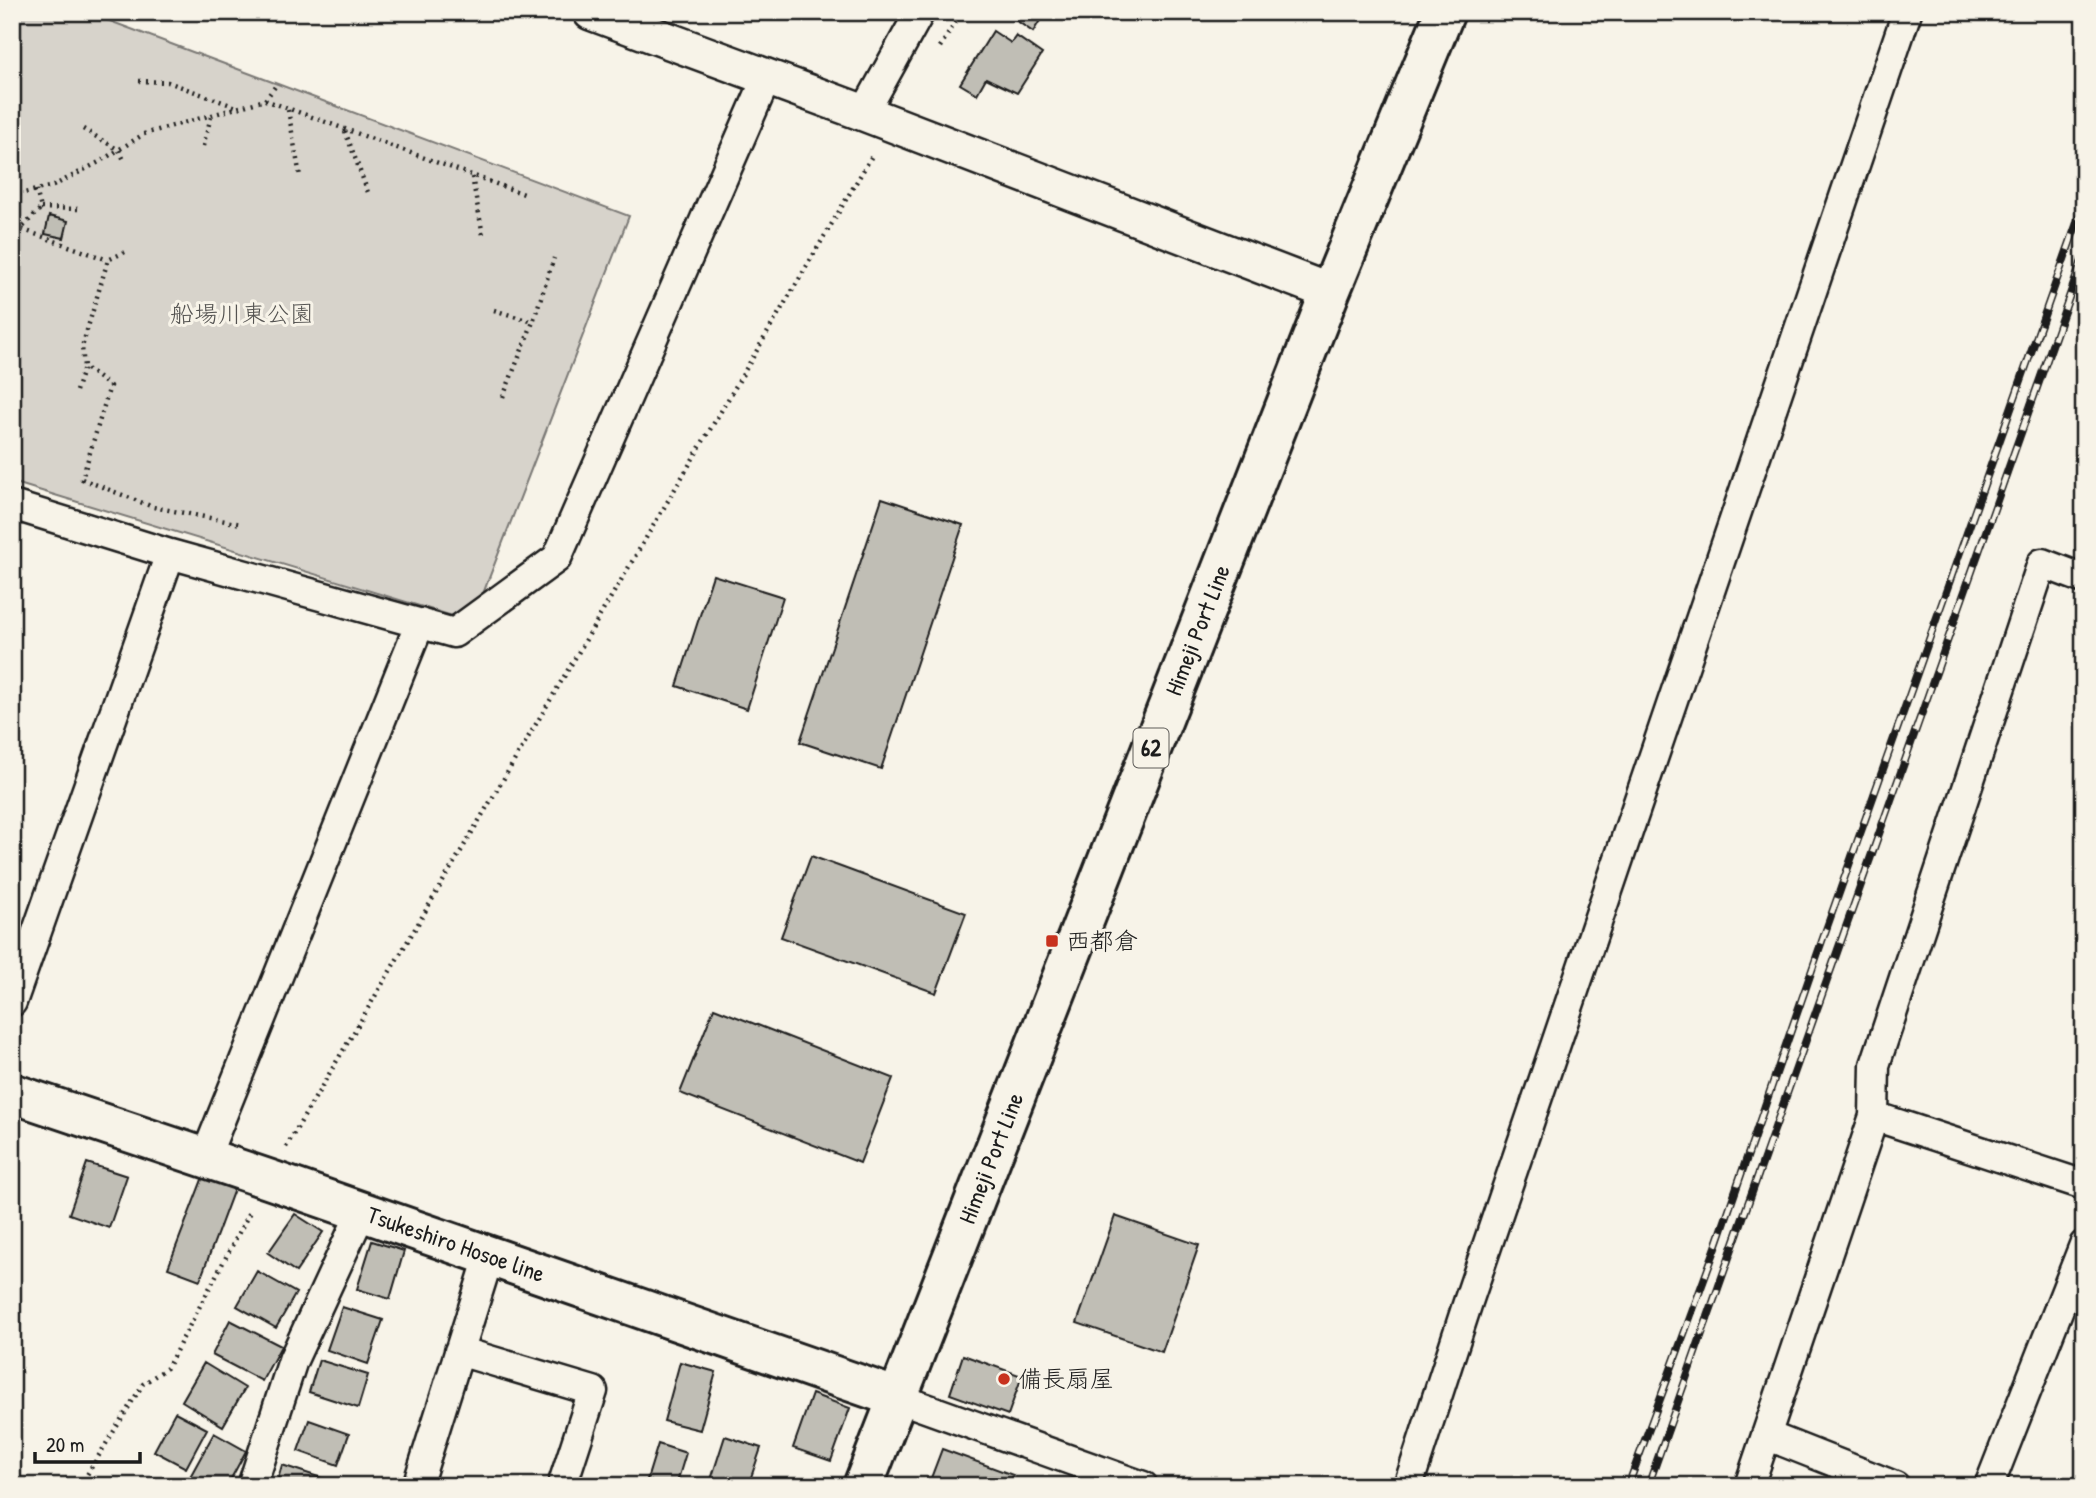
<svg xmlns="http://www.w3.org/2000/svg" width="2096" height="1498" viewBox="0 0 2096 1498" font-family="'Patrick Hand','Klee One',sans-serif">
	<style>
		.green { fill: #d7d3cb; stroke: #7a7874; stroke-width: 2 }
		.building { fill: #c0beb5; stroke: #1c1c1c; stroke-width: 2 }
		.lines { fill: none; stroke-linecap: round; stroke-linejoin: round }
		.minor-casing { stroke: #1c1c1c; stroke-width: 33 }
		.tertiary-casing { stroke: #1c1c1c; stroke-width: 40 }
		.secondary-casing { stroke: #1c1c1c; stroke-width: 44 }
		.primary-casing { stroke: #1c1c1c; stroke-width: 44 }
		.path { stroke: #1c1c1c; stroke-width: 4.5; stroke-dasharray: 2 5; stroke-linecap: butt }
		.minor { stroke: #f7f3e8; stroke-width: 28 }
		.tertiary { stroke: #f7f3e8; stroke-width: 35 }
		.secondary { stroke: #f7f3e8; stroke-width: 38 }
		.primary { stroke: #f7f3e8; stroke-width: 38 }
		.rail-casing { stroke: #1c1c1c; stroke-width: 8 }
		.rail { stroke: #f7f3e8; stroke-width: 5; stroke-dasharray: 16; stroke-linecap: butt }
		.poi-dot { fill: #c8321e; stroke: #f7f3e8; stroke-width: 2.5 }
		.labels { text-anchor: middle; stroke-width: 6; stroke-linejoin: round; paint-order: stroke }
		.shield { fill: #f7f3e8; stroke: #5e5c59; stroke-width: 2 }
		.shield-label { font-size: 23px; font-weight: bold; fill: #1c1c1c }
		.park-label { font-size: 24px; fill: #545351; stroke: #f7f3e8 }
		.street-label { font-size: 24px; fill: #1c1c1c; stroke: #f7f3e8 }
		.poi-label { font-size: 24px; fill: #1c1c1c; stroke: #f7f3e8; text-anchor: start }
	</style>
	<rect width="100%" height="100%" fill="#f7f3e8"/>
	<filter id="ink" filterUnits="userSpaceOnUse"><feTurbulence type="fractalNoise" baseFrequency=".0143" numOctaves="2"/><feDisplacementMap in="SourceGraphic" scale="14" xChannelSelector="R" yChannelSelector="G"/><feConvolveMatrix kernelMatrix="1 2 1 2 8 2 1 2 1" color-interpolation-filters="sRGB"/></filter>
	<g filter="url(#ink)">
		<path class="green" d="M 12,12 L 86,12 L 629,216 L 479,604 L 459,618 L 12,482 Z"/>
		<path class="building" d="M 1004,12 L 1045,12 L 1033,32 Z
			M 993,31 L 1011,43 L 1016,36 L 1042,54 L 1017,93 L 986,78 L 977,94 L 960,84 Z
			M 49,216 L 68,221 L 64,238 L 45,234 Z
			M 882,498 L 963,525 L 881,769 L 800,742 Z
			M 713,575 L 783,597 L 747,709 L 677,686 Z
			M 811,856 L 966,913 L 936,993 L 781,937 Z
			M 714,1008 L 893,1078 L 860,1163 L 680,1093 Z
			M 87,1163 L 127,1176 L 109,1228 L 69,1214 Z
			M 203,1177 L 234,1189 L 200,1280 L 168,1268 Z
			M 295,1214 L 323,1232 L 296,1272 L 268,1253 Z
			M 1115,1216 L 1199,1245 L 1162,1352 L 1077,1323 Z
			M 372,1241 L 404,1251 L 390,1299 L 357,1289 Z
			M 257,1271 L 296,1293 L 276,1328 L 237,1306 Z
			M 342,1307 L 383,1320 L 368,1364 L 327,1350 Z
			M 230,1320 L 281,1346 L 262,1381 L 212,1355 Z
			M 963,1355 L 1022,1376 L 1008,1415 L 950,1394 Z
			M 319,1360 L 368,1375 L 358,1408 L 309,1392 Z
			M 680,1362 L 716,1372 L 700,1430 L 664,1421 Z
			M 204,1363 L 245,1388 L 223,1426 L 182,1401 Z
			M 812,1394 L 850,1408 L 831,1461 L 793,1448 Z
			M 175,1412 L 207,1429 L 186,1468 L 154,1451 Z
			M 309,1420 L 349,1434 L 338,1465 L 298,1451 Z
			M 214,1433 L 246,1451 L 227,1486 L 190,1486 L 186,1484 Z
			M 725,1436 L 761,1448 L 748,1486 L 709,1486 Z
			M 658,1444 L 686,1453 L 676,1486 L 646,1483 Z
			M 942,1449 L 1013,1475 L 1009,1486 L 928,1486 Z
			M 282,1465 L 334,1482 L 332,1486 L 276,1486 Z"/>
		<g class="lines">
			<g class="minor-casing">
				<path id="minor" d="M 864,113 L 920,12
					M 12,505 L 170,554 L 454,633 L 557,558 L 767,77
					M 12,1002 L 170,554
					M 1874,1116 L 2084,1185
					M 205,1158 L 420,623
					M 459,1351 L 593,1391 L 562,1486
					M 898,1398 L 1143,1486
					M 1766,1435 L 1895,1486
					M 252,1486 L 293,1360 L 361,1213
					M 417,1486 L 489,1257
					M 1408,1486 L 1468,1302 L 1907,12
					M 1749,1486 L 1874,1116 L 1875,1065 L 2042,563 L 2084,579
					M 1989,1486 L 2084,1245"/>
			</g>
			<g class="tertiary-casing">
				<path id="tertiary" d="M 591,12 L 864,113 L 1330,292"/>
			</g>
			<g class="secondary-casing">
				<g id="secondary">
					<path id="s1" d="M 12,1093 L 268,1179 L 898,1398"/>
				</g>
			</g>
			<g class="primary-casing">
				<g id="primary">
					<path id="s2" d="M 863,1486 L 1330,292 L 1445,12"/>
				</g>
			</g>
			<path class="path" d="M 940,47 L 962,12
				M 139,81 L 168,82 L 239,108
				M 265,100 L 524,194
				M 288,110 L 300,176
				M 83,129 L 119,150 L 125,162
				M 345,131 L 369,195
				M 203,146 L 211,117
				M 472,177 L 483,235
				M 36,190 L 41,208 L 21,229 L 108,260
				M 12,196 L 53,186 L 99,162 L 144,134 L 265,100 L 277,84
				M 41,208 L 80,209
				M 12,238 L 21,229
				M 125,252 L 108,260 L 82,347 L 84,367 L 110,386 L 82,479 L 153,507 L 241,524
				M 494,310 L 533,322
				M 76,391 L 84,367
				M 503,397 L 533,322 L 554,258
				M 286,1147 L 873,154
				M 80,1486 L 143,1384 L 167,1368 L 251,1210"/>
			<use href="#minor" class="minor"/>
			<use href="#tertiary" class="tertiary"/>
			<use href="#secondary" class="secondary"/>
			<use href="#primary" class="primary"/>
			<g class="rail-casing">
				<path id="rail" d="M 1628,1486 L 1716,1247 L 1822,941 L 2084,203
					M 1648,1486 L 2084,255"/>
			</g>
			<use href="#rail" class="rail"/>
		</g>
	</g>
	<g class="poi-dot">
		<rect x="1045" y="934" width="14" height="14" rx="3.5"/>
		<circle cx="1004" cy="1379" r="7"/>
	</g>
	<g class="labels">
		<rect class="shield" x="1133.5" y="728.5" width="35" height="39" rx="5"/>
		<g class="shield-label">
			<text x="1151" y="756">62</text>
		</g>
		<g class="park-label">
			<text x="242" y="322">船場川東公園</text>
		</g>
		<g class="street-label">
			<text dy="8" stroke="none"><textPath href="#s2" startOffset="919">Himeji Port Line</textPath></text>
			<text dy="8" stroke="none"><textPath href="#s2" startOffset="352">Himeji Port Line</textPath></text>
			<text dy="8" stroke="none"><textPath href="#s1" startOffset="469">Tsukeshiro Hosoe line</textPath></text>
		</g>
		<g class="poi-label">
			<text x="1066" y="949">西都倉</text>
			<text x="1018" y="1387">備長扇屋</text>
		</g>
	</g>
	<rect width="2096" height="1498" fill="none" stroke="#f7f3e8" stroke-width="42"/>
	<rect x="21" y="21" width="2054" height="1456" fill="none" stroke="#1c1c1c" stroke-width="2.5" filter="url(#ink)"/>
	<path d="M35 1452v10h105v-10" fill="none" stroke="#1c1c1c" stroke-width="3.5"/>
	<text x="46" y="1452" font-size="21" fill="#1c1c1c" stroke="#f7f3e8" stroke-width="5" paint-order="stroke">20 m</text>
</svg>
